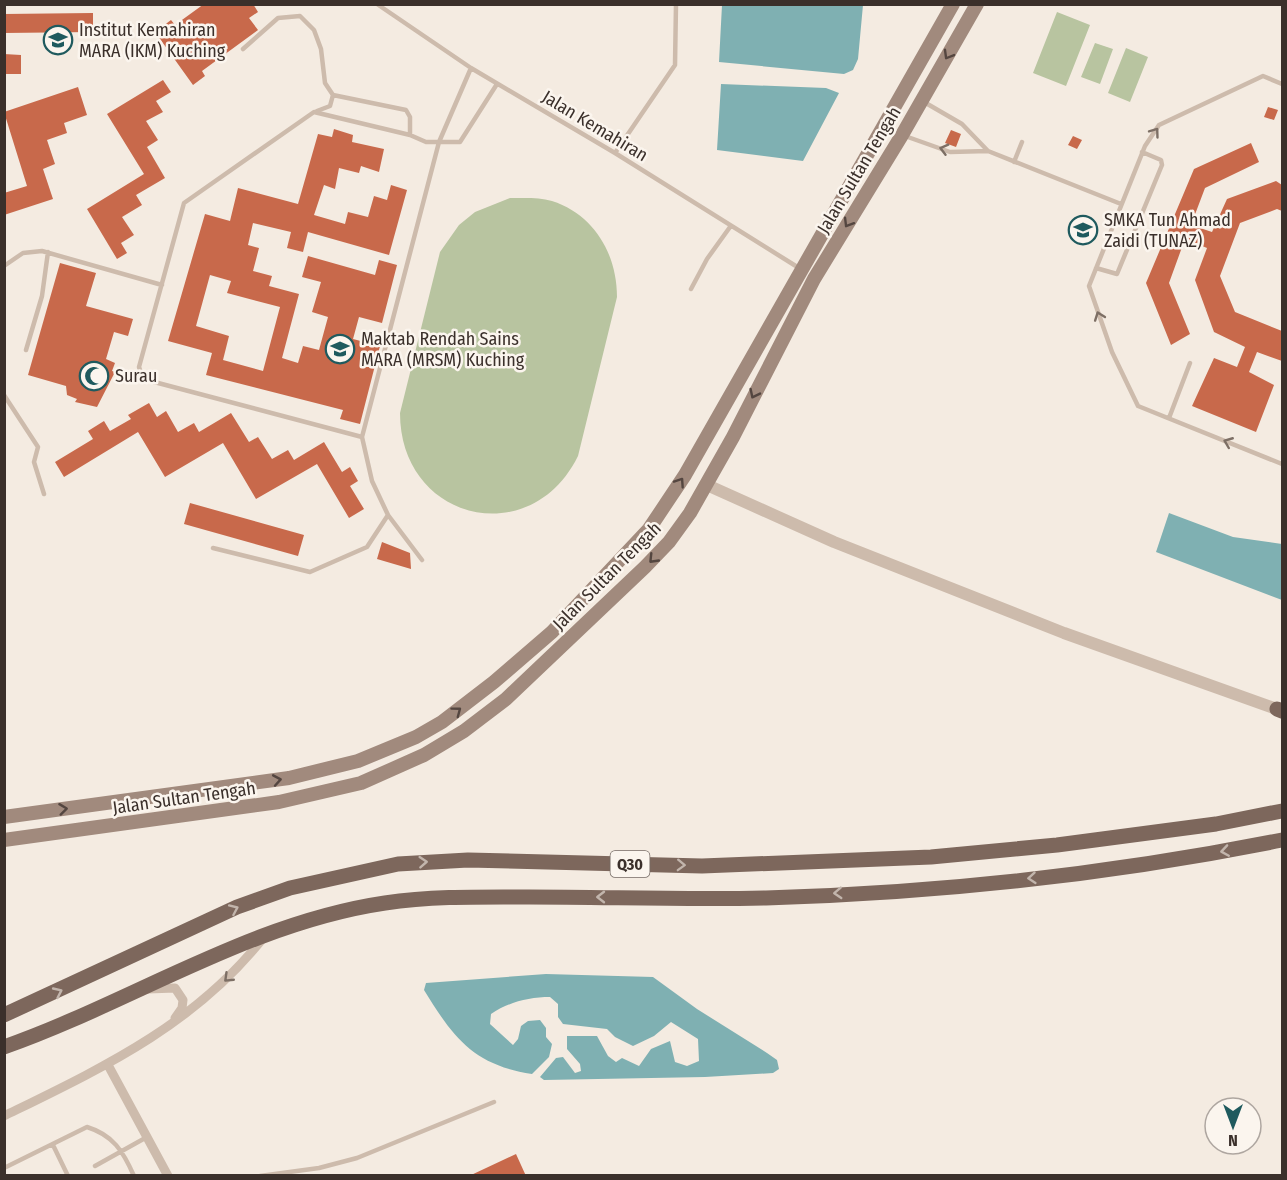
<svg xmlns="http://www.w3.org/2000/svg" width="1287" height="1180" viewBox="0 0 1287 1180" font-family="'Fira Sans Condensed',sans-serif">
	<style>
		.green { fill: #b8c4a0 }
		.water { fill: #7fb0b2 }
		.building { fill: #c8694b; fill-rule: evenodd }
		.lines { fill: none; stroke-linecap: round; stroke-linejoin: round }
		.service { stroke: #cdbbac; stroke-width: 4.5 }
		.minor { stroke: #cdbbac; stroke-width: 9 }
		.tertiary { stroke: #cdbbac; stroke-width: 12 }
		.secondary { stroke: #a18a7d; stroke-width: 14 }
		.primary { stroke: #7d675c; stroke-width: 15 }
		.oneway { stroke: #544640 }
		.oneway2 { stroke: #7d6f65 }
		.oneway3 { stroke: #c2b5ac }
		.labels { text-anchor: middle; stroke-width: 5; stroke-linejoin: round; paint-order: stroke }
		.shield { fill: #fbf5ee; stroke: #756b66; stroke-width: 1.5 }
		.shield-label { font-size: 16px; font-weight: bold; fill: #3b302b }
		.poi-label { font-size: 18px; fill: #3b302b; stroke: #fbf5ee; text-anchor: start }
		.street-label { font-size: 18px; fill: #3b302b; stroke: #fbf5ee }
	</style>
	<rect width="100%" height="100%" fill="#f4ebe1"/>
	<path class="green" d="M 1057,12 L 1090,25 L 1066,86 L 1033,73 Z
		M 1095,43 L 1113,49 L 1100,84 L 1081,77 Z
		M 1126,48 L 1148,57 L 1130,102 L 1108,93 Z
		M 510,198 C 524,198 539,197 552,201 C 595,215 617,255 617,297 L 578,456 C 530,553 400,520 400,413 L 440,252 L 459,225 L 475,212 Z"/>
	<path class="water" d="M 722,5 L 863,5 L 858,59 L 853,70 L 844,74 L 719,62 Z
		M 721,84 L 826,88 L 839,93 L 803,161 L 717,150 Z
		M 1169,513 L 1233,537 L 1282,544 L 1282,600 L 1156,552 Z
		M 546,974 L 653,977 L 697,1009 L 767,1053 L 777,1060 L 779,1069 L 773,1073 L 705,1077 L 544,1080 L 540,1077 L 556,1058 L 563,1057 L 575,1073 L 581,1071 L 580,1064 L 567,1049 L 567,1036 L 597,1036 L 608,1056 L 616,1062 L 622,1058 L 639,1066 L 651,1049 L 670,1041 L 675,1062 L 687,1066 L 699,1061 L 698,1039 L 671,1022 L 654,1036 L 633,1046 L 615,1037 L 607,1029 L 563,1024 L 558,1017 L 558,1004 L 550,997 C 529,997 509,1002 491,1014 L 490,1024 L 513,1045 L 518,1039 L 521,1026 L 528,1021 L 540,1020 L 546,1028 L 546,1037 L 552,1044 L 549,1057 L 532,1074 C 473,1065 453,1037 424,990 L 426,983 Z"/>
	<path class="building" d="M 204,4 L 253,4 L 258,12 L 249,18 L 258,30 L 202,71 L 205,76 L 193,85 L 155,32 L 171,20 L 175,25 Z
		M 93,13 L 93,32 L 4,33 L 4,14 Z
		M 4,54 L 21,55 L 21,74 L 4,74 Z
		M 163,80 L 171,92 L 156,101 L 163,112 L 146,121 L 158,140 L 147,147 L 165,178 L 136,195 L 142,205 L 122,217 L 134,235 L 121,243 L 127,253 L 117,259 L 87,209 L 144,174 L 107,114 Z
		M 78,87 L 87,115 L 64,123 L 67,133 L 47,140 L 55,164 L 43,169 L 53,199 L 4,215 L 4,193 L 27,186 L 4,112 Z
		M 1268,107 L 1278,110 L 1274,120 L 1264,117 Z
		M 334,129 L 353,135 L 352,142 L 384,149 L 379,172 L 361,166 L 359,173 L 339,168 L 335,189 L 324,185 L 314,215 L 345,224 L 348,212 L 368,217 L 374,196 L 387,200 L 391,185 L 407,190 L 389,255 L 308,232 L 303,252 L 287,248 L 291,232 L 253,223 L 248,245 L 259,248 L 253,271 L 272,276 L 269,286 L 299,294 L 282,358 L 298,363 L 303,346 L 319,350 L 328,317 L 312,312 L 321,282 L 302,277 L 308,256 L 375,275 L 379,260 L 397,265 L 382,323 L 359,317 L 353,339 L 380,346 L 360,424 L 340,419 L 343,410 L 206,375 L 212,353 L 168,341 L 205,214 L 230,221 L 238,188 L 298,204 L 318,134 L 332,137 ZM 210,275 L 231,281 L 227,293 L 280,307 L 263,371 L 223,360 L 229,336 L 196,326 Z
		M 951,130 L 961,134 L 956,147 L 945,143 Z
		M 1073,136 L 1082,140 L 1077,149 L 1068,145 Z
		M 1251,143 L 1259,162 L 1205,188 L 1191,225 L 1212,232 L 1227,199 L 1276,181 L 1282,185 L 1282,211 L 1277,209 L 1240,223 L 1220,276 L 1235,312 L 1282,331 L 1282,361 L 1257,352 L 1249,372 L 1274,385 L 1256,432 L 1192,406 L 1214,358 L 1237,367 L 1245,347 L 1214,332 L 1195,280 L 1207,248 L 1185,239 L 1169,283 L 1190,334 L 1171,345 L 1146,283 L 1194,169 Z
		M 60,263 L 96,273 L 86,306 L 133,319 L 128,336 L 114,332 L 106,359 L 115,363 L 112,371 L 115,372 L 97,407 L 75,402 L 77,399 L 67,395 L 66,386 L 28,375 Z
		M 149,403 L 157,417 L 166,411 L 178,432 L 194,423 L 199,432 L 231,413 L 249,442 L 258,437 L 272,459 L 288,450 L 294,460 L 324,442 L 342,472 L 350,467 L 358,481 L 350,486 L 364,509 L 349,518 L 317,464 L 256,499 L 223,443 L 165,477 L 138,432 L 64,477 L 55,462 L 93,439 L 88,431 L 104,421 L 110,431 L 131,419 L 128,415 Z
		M 190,503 L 304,535 L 298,556 L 184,524 Z
		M 382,542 L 410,553 L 411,569 L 377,559 Z
		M 516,1154 L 526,1176 L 469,1176 Z"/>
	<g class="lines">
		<path class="service" d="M 377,4 L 471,68 L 615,153 L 799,268
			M 243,49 L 278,18 L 300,16 L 314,30 L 321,49 L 325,83 L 333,95 L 330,106 L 317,111
			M 1282,84 L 1263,76 L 1159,125 L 1145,146 L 1089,286 L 1112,352 L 1138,406 L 1282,464
			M 333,95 L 406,110 L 410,117 L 410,135
			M 924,102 L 962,124 L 988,151
			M 905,136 L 950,152 L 988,151 L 1121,204
			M 615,153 L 675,65 L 676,4
			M 1014,162 L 1022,142
			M 4,266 L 23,253 L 42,251 L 162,285
			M 1096,268 L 1117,274 L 1162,165 L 1161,160 L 1142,152
			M 691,289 L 707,259 L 730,227
			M 26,350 L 42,296 L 48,252
			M 4,395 L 38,447 L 34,462 L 44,494
			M 1169,418 L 1190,363
			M 362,437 L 143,379 L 139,367 L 184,203 L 314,112 L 410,135 L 426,142 L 460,142 L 497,84
			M 388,515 L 422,560
			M 213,548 L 310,572 L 367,547 L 388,515 L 372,481 L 362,437 L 439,142 L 471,68
			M 53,1145 L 68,1176
			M 95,1166 L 147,1137
			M 4,1168 L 87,1127 C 113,1135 123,1151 134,1176
			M 260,1176 L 319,1168 L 357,1158 L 494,1102"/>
		<path class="minor" d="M 148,989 L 175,988 L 183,1000 L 182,1008 L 175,1018
			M 108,1065 L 168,1176
			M 4,1116 C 102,1068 195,1025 264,937"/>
		<path class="tertiary" d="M 707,485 L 834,542 L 1064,633 L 1282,711"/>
		<path class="secondary" d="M 4,817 L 289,778 L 358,761 L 416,737 L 442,722 L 494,682 L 552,632 L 649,529 L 685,475 L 953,4
			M 4,840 L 279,802 L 361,783 L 424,755 L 464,731 L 506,699 L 645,567 L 669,542 L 690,513 L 733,437 L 814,279 L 902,135 L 977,4"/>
		<path class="primary" d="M 1277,709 L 1282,711
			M 4,1015 L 237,907 L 290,888 L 398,864 L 468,860 L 702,866 L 931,857 L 1057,845 L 1216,824 L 1282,811
			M 4,1047 C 132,1002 249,923 385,903 C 433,896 481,897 529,897 C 608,897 688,900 766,898 C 939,893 1113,874 1282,840"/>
	</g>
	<defs><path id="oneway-chevron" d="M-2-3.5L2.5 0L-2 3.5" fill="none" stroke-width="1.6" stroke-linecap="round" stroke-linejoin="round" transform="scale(1.5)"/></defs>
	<g class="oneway">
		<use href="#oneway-chevron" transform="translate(948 55) rotate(120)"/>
		<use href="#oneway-chevron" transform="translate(848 223) rotate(121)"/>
		<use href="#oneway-chevron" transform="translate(754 394) rotate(116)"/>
		<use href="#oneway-chevron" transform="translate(680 482) rotate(-56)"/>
		<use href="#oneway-chevron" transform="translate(653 559) rotate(134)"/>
		<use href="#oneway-chevron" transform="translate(457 711) rotate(-37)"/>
		<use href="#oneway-chevron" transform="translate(277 780) rotate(-10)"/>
		<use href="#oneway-chevron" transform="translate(63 809) rotate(-7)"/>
	</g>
	<g class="oneway2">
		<use href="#oneway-chevron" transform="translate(1155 132) rotate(-54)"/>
		<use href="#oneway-chevron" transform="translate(944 149) rotate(-165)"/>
		<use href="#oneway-chevron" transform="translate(1099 316) rotate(-110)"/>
		<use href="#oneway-chevron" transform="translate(1228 442) rotate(-158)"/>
		<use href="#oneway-chevron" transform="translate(228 978) rotate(136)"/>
	</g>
	<g class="oneway3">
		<use href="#oneway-chevron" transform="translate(1225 851) rotate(171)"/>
		<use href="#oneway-chevron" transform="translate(423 862) rotate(-4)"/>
		<use href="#oneway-chevron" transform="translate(681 865) rotate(2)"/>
		<use href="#oneway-chevron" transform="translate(1032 878) rotate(175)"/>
		<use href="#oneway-chevron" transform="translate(838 893) rotate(177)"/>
		<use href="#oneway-chevron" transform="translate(601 897) rotate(-180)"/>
		<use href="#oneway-chevron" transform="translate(234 909) rotate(-24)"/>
		<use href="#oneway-chevron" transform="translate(58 992) rotate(-25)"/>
	</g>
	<defs>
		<g id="university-ring" transform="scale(1.5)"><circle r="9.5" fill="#fbf5ee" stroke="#1f5a5e" stroke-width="1.5"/><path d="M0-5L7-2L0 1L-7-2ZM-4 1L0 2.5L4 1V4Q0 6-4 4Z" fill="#1f5a5e"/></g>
		<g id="school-ring" transform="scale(1.5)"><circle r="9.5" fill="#fbf5ee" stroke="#1f5a5e" stroke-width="1.5"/><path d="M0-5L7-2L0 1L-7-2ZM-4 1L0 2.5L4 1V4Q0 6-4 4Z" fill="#1f5a5e"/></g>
		<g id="mosque-ring" transform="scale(1.5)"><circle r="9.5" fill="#fbf5ee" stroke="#1f5a5e" stroke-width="1.5"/><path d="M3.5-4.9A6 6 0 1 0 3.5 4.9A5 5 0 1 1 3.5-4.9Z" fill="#1f5a5e"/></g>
	</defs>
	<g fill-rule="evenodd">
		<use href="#university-ring" x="58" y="40"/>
		<use href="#school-ring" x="1083" y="230"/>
		<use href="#school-ring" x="340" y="349"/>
		<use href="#mosque-ring" x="94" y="376"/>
	</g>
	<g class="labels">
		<rect class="shield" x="610.5" y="851" width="39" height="26" rx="4.5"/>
		<g class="shield-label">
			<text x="630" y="870">Q30</text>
		</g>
		<g class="poi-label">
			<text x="79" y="36">Institut Kemahiran<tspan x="79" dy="21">MARA (IKM) Kuching</tspan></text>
			<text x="1104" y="226">SMKA Tun Ahmad<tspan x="1104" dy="21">Zaidi (TUNAZ)</tspan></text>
			<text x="361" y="345">Maktab Rendah Sains<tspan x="361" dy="21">MARA (MRSM) Kuching</tspan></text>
			<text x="115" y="382">Surau</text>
		</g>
		<g class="street-label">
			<text transform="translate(595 126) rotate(31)" y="6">Jalan Kemahiran</text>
			<text transform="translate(859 170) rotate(-59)" y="6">Jalan Sultan Tengah</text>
			<text transform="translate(607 576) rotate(-45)" y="6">Jalan Sultan Tengah</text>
			<text transform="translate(184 798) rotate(-8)" y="6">Jalan Sultan Tengah</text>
		</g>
	</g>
	<rect width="1287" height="1180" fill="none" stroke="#3b302b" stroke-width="12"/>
	<g transform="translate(1233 1126) rotate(180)"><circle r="28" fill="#fbf5ee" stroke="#aea6a0" stroke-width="1.5"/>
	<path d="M0-4.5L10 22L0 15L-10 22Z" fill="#1f5a5e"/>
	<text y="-9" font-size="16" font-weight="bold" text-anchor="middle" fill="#3b302b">N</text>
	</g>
</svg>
